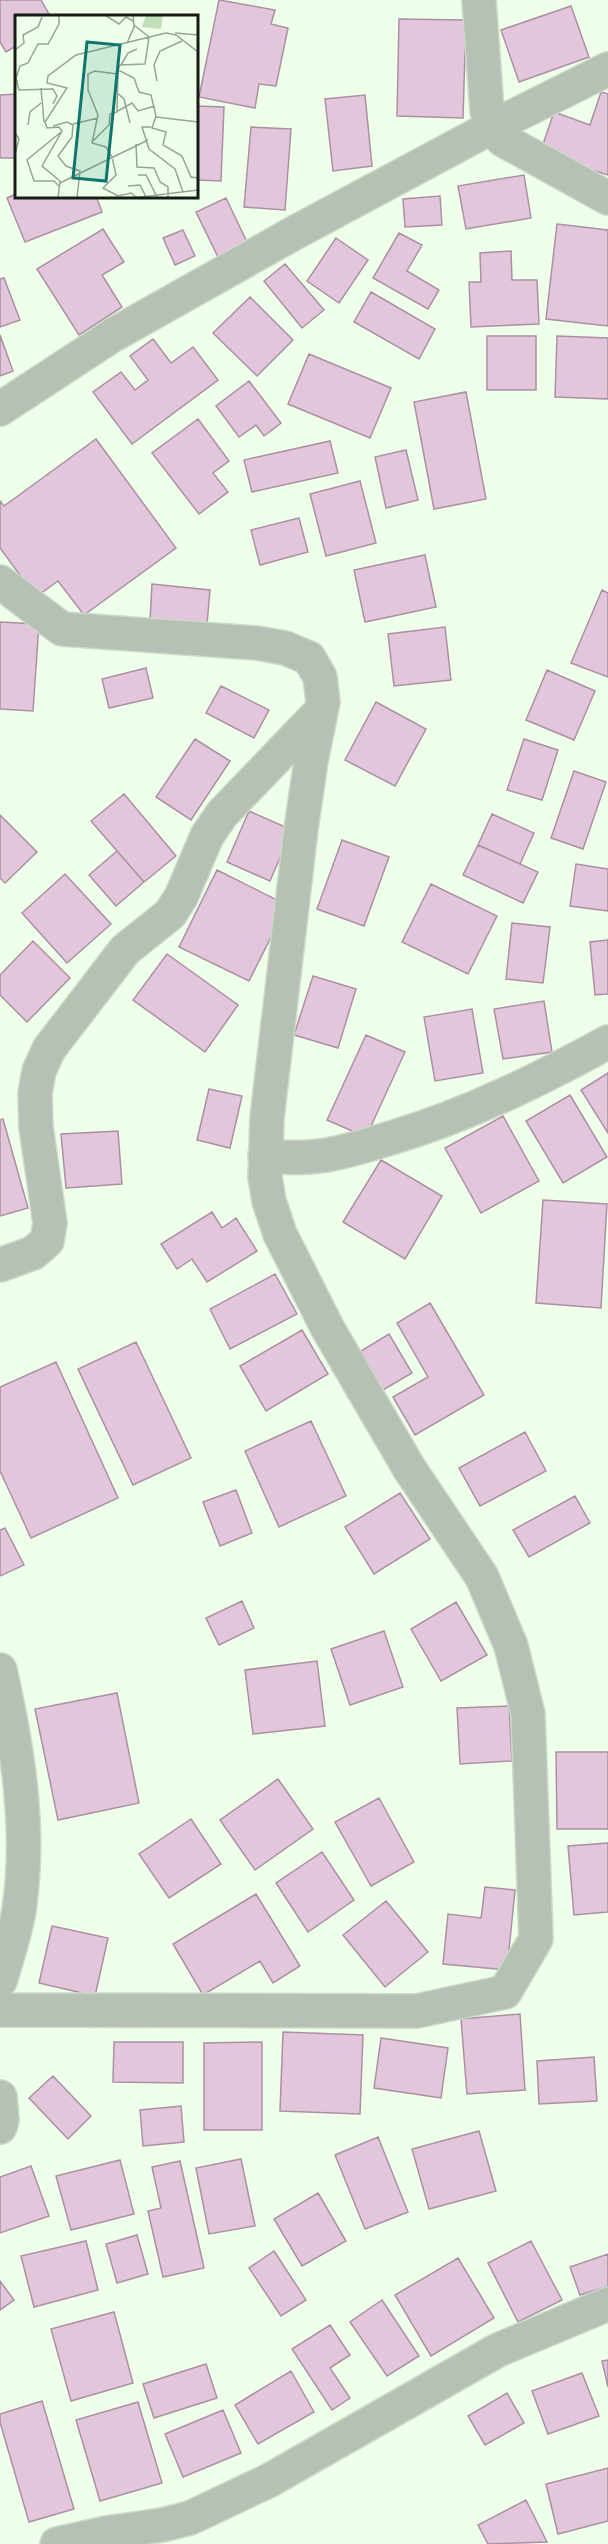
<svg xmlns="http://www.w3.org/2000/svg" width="608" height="2544" viewBox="0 0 608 2544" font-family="Cabin,sans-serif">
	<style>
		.building { fill: #e3c6db; stroke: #ab90a3; stroke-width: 1.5 }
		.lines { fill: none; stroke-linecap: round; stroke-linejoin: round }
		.street-casing { stroke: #cbdbc8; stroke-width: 36 }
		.street { stroke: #b7c0b5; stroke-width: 33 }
		.inset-road { fill: none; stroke: #97a494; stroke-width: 1.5 }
		.view { fill: #0f766e; fill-opacity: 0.15; stroke: #0f766e; stroke-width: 3 }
		.inset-edge { fill: none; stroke: #151c13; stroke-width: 3 }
	</style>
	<rect width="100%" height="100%" fill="#eeffea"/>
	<path class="building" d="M 0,0 L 41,0 L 50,16 L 16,16 L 16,46 L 6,52 L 0,42 Z
		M 219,0 L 275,10 L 271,24 L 288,28 L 276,86 L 259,84 L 255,108 L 199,97 Z
		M 571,6 L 589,57 L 519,82 L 501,30 Z
		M 399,19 L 466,20 L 463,118 L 397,116 Z
		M 601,92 L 608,94 L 608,175 L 540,153 L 554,112 L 590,125 Z
		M 16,94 L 16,158 L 0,158 L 0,95 Z
		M 365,95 L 372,166 L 333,171 L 325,99 Z
		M 196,106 L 224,107 L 221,181 L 196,180 Z
		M 251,127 L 291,129 L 285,210 L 244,207 Z
		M 524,175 L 531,218 L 466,229 L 458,186 Z
		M 16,194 L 16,196 L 96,196 L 102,212 L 25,242 L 7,198 Z
		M 440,196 L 442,225 L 405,227 L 403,199 Z
		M 226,198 L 247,242 L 218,257 L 196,212 Z
		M 557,224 L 608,230 L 608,326 L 546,319 Z
		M 103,229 L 124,262 L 102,275 L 122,307 L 79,335 L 37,269 Z
		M 183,230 L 195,256 L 175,265 L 163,238 Z
		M 399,233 L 422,245 L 407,271 L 439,290 L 428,309 L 373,278 Z
		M 336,238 L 368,260 L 339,303 L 307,281 Z
		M 511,251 L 512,280 L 537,280 L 539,324 L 471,327 L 469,282 L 481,282 L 480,253 Z
		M 285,264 L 324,310 L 302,328 L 264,281 Z
		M 4,278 L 20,320 L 0,327 L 0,279 Z
		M 371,292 L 435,329 L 419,359 L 354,322 Z
		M 250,297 L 293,340 L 257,376 L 213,333 Z
		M 0,335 L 13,371 L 0,376 Z
		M 487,336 L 536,336 L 536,390 L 487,390 Z
		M 557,336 L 608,338 L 608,399 L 555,397 Z
		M 153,339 L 171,363 L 193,347 L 218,380 L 132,444 L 93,392 L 121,372 L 135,390 L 148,380 L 130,356 Z
		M 309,354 L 391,388 L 370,438 L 288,404 Z
		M 249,381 L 281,423 L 264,436 L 256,425 L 239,437 L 216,406 Z
		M 466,392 L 486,499 L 434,509 L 414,402 Z
		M 198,419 L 229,461 L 213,473 L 228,492 L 199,514 L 152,453 Z
		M 96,439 L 176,548 L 84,615 L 58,581 L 36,597 L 0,548 L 0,501 L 4,506 Z
		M 330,441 L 338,473 L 252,492 L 244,460 Z
		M 406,450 L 418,500 L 386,508 L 375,457 Z
		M 360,481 L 376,543 L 326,556 L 310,494 Z
		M 299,518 L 308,552 L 260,565 L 251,530 Z
		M 425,555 L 436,607 L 365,622 L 354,570 Z
		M 152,584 L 210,590 L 207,624 L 150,620 Z
		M 602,590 L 608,593 L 608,677 L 571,663 Z
		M 0,622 L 39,624 L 33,711 L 0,709 Z
		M 445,627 L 451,680 L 394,686 L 388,634 Z
		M 146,668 L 153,698 L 109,708 L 102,679 Z
		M 547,670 L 595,691 L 574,740 L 526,720 Z
		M 221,686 L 269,710 L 254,738 L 206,713 Z
		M 376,702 L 426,729 L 395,786 L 345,760 Z
		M 195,739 L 230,761 L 191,820 L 156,797 Z
		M 524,739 L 558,750 L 542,800 L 507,790 Z
		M 574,771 L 606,782 L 583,849 L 551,838 Z
		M 124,794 L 176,856 L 144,882 L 91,821 Z
		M 249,811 L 292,830 L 270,881 L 227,862 Z
		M 492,814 L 534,833 L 520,864 L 478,845 Z
		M 0,815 L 37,852 L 5,883 L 0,878 Z
		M 342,840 L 389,857 L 364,926 L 317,909 Z
		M 478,845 L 538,872 L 523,903 L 463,875 Z
		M 117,851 L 144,882 L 116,906 L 89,875 Z
		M 576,864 L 608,869 L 608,911 L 570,906 Z
		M 217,870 L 287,905 L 249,981 L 179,947 Z
		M 65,874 L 111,924 L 67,963 L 22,913 Z
		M 431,884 L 497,916 L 468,974 L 402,942 Z
		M 512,923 L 550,927 L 543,983 L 506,979 Z
		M 608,940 L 608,994 L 595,995 L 590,942 Z
		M 33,941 L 70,978 L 27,1022 L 0,995 L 0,975 Z
		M 167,954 L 238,1005 L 205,1052 L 133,1000 Z
		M 313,976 L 356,989 L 338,1048 L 294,1035 Z
		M 544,1001 L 552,1052 L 503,1059 L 494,1009 Z
		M 472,1009 L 483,1073 L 435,1081 L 424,1017 Z
		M 366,1035 L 405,1052 L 366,1137 L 327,1120 Z
		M 608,1073 L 608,1133 L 581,1090 Z
		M 209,1089 L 242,1096 L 230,1148 L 197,1140 Z
		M 570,1095 L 607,1157 L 563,1183 L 526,1121 Z
		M 503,1116 L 539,1181 L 481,1213 L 445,1148 Z
		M 3,1119 L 28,1208 L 0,1216 L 0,1120 Z
		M 118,1131 L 122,1184 L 66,1188 L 61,1134 Z
		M 381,1160 L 442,1196 L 405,1259 L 343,1222 Z
		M 543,1200 L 607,1204 L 601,1308 L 536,1303 Z
		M 212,1212 L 222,1228 L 236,1218 L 257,1251 L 207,1282 L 192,1259 L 177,1269 L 161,1244 Z
		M 275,1274 L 297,1314 L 230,1349 L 210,1309 Z
		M 430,1303 L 484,1395 L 415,1435 L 393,1397 L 428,1377 L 397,1323 Z
		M 302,1330 L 328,1374 L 266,1411 L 240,1366 Z
		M 389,1334 L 412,1373 L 383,1390 L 361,1351 Z
		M 136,1342 L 191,1458 L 133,1485 L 78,1369 Z
		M 56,1362 L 118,1498 L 31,1538 L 0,1471 L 0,1387 Z
		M 311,1421 L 346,1496 L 279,1527 L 245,1451 Z
		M 525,1432 L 546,1471 L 480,1506 L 459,1468 Z
		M 236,1490 L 252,1533 L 220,1546 L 203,1502 Z
		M 400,1493 L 430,1539 L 374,1574 L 345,1527 Z
		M 575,1496 L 590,1523 L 529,1557 L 513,1530 Z
		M 5,1528 L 24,1565 L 0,1576 L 0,1530 Z
		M 242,1601 L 254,1628 L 219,1645 L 206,1618 Z
		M 456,1602 L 487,1655 L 441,1681 L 411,1629 Z
		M 384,1631 L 403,1687 L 350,1705 L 331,1649 Z
		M 317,1661 L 325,1726 L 253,1734 L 245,1670 Z
		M 117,1693 L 139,1803 L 58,1820 L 35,1709 Z
		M 509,1706 L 512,1761 L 460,1764 L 457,1708 Z
		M 556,1752 L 608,1752 L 608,1829 L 557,1829 Z
		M 278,1779 L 313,1829 L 255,1870 L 220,1820 Z
		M 379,1798 L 414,1862 L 371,1886 L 335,1822 Z
		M 191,1819 L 221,1864 L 169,1898 L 139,1854 Z
		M 608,1843 L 608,1912 L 574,1915 L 568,1846 Z
		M 322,1852 L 354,1900 L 308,1932 L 276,1883 Z
		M 485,1887 L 515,1890 L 507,1970 L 443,1964 L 448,1914 L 481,1918 Z
		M 256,1894 L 300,1966 L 273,1983 L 260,1961 L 203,1995 L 173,1944 Z
		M 386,1901 L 428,1952 L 385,1987 L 343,1935 Z
		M 52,1926 L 108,1938 L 95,1996 L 39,1983 Z
		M 520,2014 L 525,2090 L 467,2094 L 461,2019 Z
		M 283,2032 L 363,2035 L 360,2114 L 280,2111 Z
		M 381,2038 L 448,2048 L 441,2098 L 374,2088 Z
		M 114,2042 L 183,2042 L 183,2083 L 113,2082 Z
		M 262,2042 L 262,2130 L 204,2130 L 204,2043 Z
		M 594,2057 L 597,2101 L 539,2104 L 537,2061 Z
		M 53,2076 L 91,2116 L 68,2139 L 29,2098 Z
		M 181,2106 L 184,2142 L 143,2146 L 140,2110 Z
		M 479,2131 L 496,2191 L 429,2209 L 412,2149 Z
		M 378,2137 L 408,2212 L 365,2229 L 335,2155 Z
		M 241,2159 L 255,2226 L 209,2234 L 196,2168 Z
		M 120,2160 L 134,2214 L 71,2230 L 56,2176 Z
		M 180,2161 L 204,2268 L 163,2277 L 148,2211 L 161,2208 L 152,2167 Z
		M 31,2166 L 49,2216 L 0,2233 L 0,2177 Z
		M 318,2193 L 346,2241 L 302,2266 L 274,2219 Z
		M 137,2235 L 148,2274 L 117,2283 L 106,2244 Z
		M 86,2241 L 98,2290 L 34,2307 L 21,2256 Z
		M 531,2241 L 562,2300 L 518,2322 L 488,2263 Z
		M 274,2251 L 306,2300 L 281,2316 L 249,2268 Z
		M 608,2254 L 608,2286 L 580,2295 L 570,2267 Z
		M 458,2258 L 494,2318 L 431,2356 L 395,2295 Z
		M 0,2281 L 14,2300 L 0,2310 Z
		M 382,2300 L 419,2356 L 387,2376 L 350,2322 Z
		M 114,2312 L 133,2383 L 71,2401 L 51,2329 Z
		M 330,2325 L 350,2355 L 330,2368 L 350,2398 L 332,2410 L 292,2349 Z
		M 608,2360 L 608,2387 L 602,2361 Z
		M 206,2364 L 217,2398 L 154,2418 L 143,2384 Z
		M 291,2371 L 314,2412 L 258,2444 L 235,2405 Z
		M 582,2373 L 599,2416 L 548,2434 L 532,2391 Z
		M 507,2393 L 524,2423 L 485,2445 L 468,2416 Z
		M 42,2401 L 74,2509 L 29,2522 L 0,2422 L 0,2414 Z
		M 138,2402 L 162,2483 L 100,2501 L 76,2420 Z
		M 223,2410 L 241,2453 L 183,2477 L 165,2434 Z
		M 608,2468 L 608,2521 L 558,2534 L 546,2484 Z
		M 526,2500 L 547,2542 L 488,2544 L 478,2525 Z"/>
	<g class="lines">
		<g class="street-casing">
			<path id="street" d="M 479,0 L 487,111 L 492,127 L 503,140 L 608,198
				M 0,409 L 113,335 L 296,232 L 492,127 L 608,69
				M 0,582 L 62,629 L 257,643 L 285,648 L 309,658 L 320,677 L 323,702 L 311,761 L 301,829 L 267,1118 L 265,1177 L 269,1201 L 280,1234 L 328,1329 L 409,1468 L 482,1577 L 511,1646 L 528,1714 L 536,1939 L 505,1992 L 417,2011 L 0,2010
				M 265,1155 C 314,1163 348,1151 394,1137 C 470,1114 539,1080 608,1042
				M 0,1265 L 33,1253 L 47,1241 L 50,1223 L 36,1127 L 35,1093 L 39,1071 L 49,1049 L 125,950 L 170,914 L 181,897 L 207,836 L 222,814 L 321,711
				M 0,1670 C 18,1750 31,1829 19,1910 C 15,1934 7,1958 0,1981
				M 0,2097 L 2,2120 L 0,2127
				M 57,2544 L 106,2533 L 162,2525 L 190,2518 L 270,2480 L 498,2350 L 608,2304"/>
		</g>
		<use href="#street" class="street"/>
	</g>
	<g transform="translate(15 15)">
		<rect width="183" height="183" fill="#eeffea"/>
		<path d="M 131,0 L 148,0 L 146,14 L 127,12 Z" fill="#c0dfb9"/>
		<path class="inset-road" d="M 90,0 L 104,9 L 111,2 L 118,6M 119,10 L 134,22 L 130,49 L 105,50 L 103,55 L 119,63 L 124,77 L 136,80 L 141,101 L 137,113 L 151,117 L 148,130 L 167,141 L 176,162 L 183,163M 160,18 L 183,20M 112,28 L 119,12 L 118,0M 0,35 L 9,28 L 8,20 L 23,12 L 27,2M 106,50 L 113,38 L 122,34M 102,59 L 80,56 L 73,59 L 73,75 L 83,100 L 77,128 L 91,132 L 97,142 L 101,160 L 88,173 L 103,181 L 116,178 L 122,183M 142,66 L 139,50 L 145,36 L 167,26M 26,73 L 29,107M 100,76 L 109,84 L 115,108M 38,89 L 42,81 L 38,74 L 4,75 L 1,63 L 5,51 L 13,48 L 23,29 L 33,29 L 44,9 L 44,0M 101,97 L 117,88 L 123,96 L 140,91M 141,102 L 183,107M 58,109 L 83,103M 13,110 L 15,97 L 26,88M 38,111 L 52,107 L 58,110 L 57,122 L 43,141 L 51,151 L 65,156 L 62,183M 136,112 L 127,112 L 134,134 L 160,154 L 168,177M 0,118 L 4,124 L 0,139M 78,126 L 94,110 L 95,99 L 102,97 L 103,58M 121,129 L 122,152 L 139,153 L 145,167 L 153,172 L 153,183M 123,160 L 131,160 L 142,182M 45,168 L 133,125M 44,171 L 39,166 L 19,166 L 12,145 L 46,117M 113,171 L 125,170 L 131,182M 43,183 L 45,166 L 27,151 L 47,116 L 44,112 L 32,113 L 30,107 L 52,73 L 32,68 L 33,61 L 61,40 L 151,18 L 161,20 L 183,37M 118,183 L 183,175"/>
		<path class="view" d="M 72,27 L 105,30 L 91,166 L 58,163 Z"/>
		<rect width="183" height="183" class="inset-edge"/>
	</g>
</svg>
